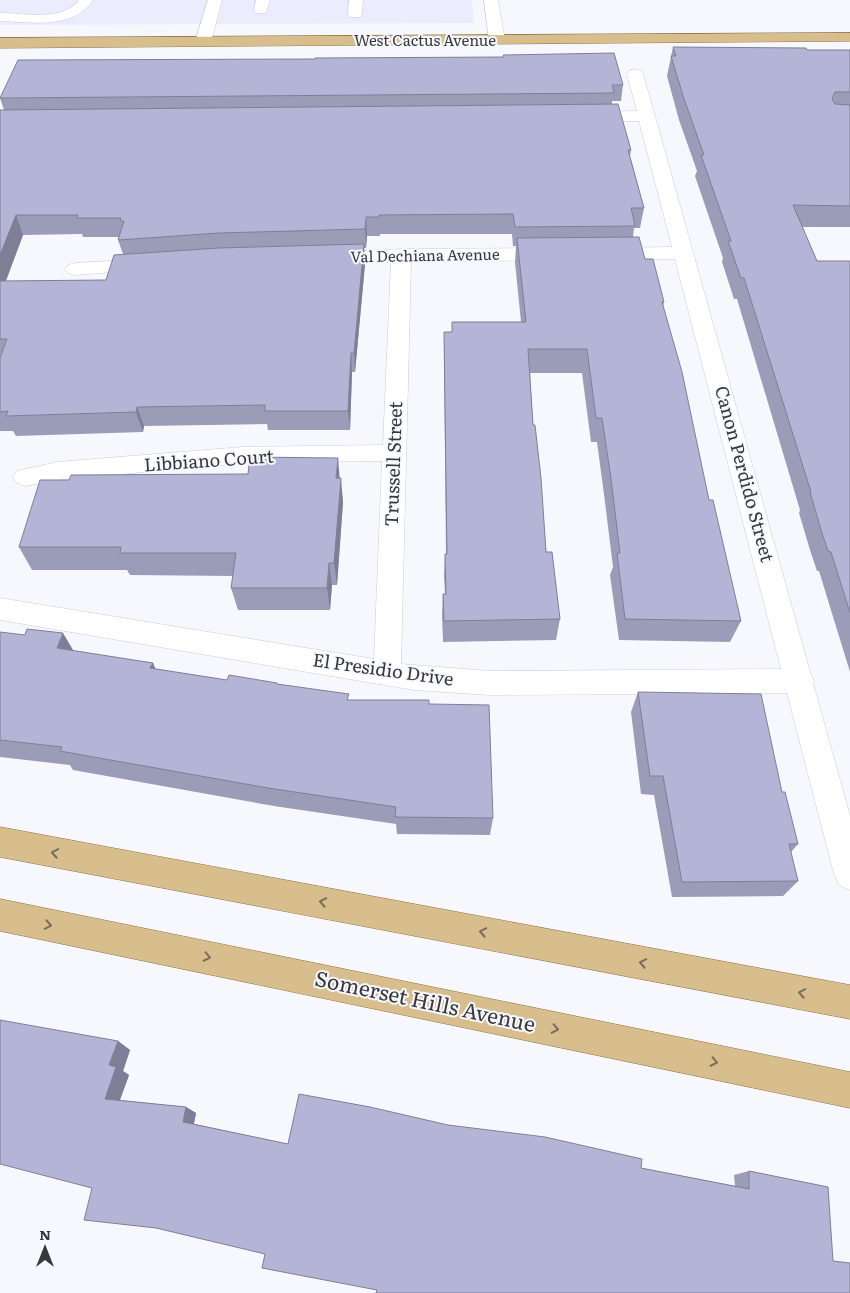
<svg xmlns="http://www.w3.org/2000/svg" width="850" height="1293" viewBox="0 0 850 1293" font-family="Literata,serif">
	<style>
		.built { fill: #ebecfd }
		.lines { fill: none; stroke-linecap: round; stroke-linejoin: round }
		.minor-casing { stroke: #cbcbd5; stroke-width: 1 }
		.major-casing { stroke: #8e723e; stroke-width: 1 }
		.minor { fill: #fff; fill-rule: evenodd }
		.major { fill: #d7be8c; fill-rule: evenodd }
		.wall { fill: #9b9cb8; fill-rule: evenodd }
		.shaded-wall { fill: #7e7f96 }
		.building { fill: #b4b5d6; stroke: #7e7f96 }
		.oneway { stroke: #786e5c }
		.labels { text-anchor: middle; stroke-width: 4; stroke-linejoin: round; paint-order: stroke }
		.far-street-label { font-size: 15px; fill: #38383c; stroke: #f7f8fe }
		.street-label { font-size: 18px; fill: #38383c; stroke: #f7f8fe }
		.near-street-label { font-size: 21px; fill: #38383c; stroke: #f7f8fe }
	</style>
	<rect width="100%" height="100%" fill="#f7f8fe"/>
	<path class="built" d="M 0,0 L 472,0 L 474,23 L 0,25 Z"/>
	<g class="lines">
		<g class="minor-casing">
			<path id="minor" d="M 79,0 L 93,0 C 73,30 32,22 0,21 L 0,13 C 23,13 63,22 79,0 Z
				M 208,0 L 222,0 L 211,42 L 208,45 L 198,45 L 195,42 Z
				M 256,0 L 270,0 L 266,13 L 256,13 L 254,10 Z
				M 349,0 L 363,0 L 362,14 L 360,17 L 350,17 L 348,14 Z
				M 484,0 L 498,0 L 505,40 L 502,43 L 492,43 L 489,40 Z
				M 635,69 L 641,71 L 643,74 L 655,116 L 810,672 L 814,681 L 813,683 L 850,816 L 850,890 L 839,885 L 834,874 L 787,693 L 490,695 L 414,690 L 0,620 L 0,598 L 374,659 L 382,461 L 243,463 L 57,480 L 25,486 L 17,483 L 13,477 L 17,471 L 57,462 L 243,447 L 383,445 L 391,262 L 326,263 L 319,261 L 316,257 L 319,253 L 401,249 L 553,248 L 560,250 L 563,254 L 560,258 L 553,260 L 411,262 L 401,664 L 490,671 L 781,669 L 675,259 L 606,260 L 599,258 L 596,254 L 599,250 L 606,248 L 672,247 L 639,121 L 584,122 L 578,121 L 576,117 L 578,113 L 584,112 L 637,111 L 627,74 L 629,71 Z
				M 146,259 L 153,261 L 156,265 L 153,269 L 75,275 L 68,273 L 65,269 L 68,265 L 75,263 Z"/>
		</g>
		<g class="major-casing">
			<path id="major" d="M 850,33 L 850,41 L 0,48 L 0,38 Z
				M 0,827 L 850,985 L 850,1019 L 0,857 Z
				M 0,899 L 850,1072 L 850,1108 L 0,931 Z"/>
		</g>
		<use href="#minor" class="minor"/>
		<use href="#major" class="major"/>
	</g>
	<path class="wall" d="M 673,47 L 807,50 L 850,50 L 850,227 L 802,227 L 817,261 L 850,261 L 850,672 L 819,571 L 817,571 L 810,550 L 799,513 L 800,510 L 737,299 L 734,299 L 722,262 L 723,258 L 695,176 L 697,171 L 679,120 L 667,76 Z
		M 623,85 L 621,101 L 612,101 L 612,104 L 631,150 L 630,156 L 644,208 L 640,228 L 634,228 L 633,237 L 645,259 L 664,302 L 663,306 L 709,500 L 741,621 L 730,642 L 619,640 L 610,575 L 613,567 L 605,502 L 597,442 L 591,442 L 582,373 L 530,373 L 533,425 L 546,552 L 560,619 L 556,640 L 443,642 L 442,616 L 443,594 L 445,594 L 444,576 L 445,554 L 446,554 L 444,356 L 444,332 L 452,332 L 452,322 L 521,322 L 515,262 L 516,246 L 513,246 L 512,234 L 380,234 L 380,236 L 367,236 L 366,248 L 364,248 L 365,264 L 355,372 L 352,372 L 350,430 L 268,430 L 267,424 L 144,426 L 143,432 L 16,436 L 13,431 L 0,431 L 0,110 L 4,110 L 0,98 ZM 82,234 L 83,237 L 119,237 L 118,240 L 123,254 L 106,280 L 6,281 L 23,235 Z
		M 340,478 L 343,502 L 337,585 L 332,585 L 330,610 L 238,610 L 231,588 L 233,576 L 130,575 L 127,570 L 32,570 L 19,547 Z
		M 0,632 L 74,651 L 153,663 L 155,669 L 227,680 L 278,684 L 350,700 L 429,704 L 493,818 L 490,835 L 397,834 L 396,824 L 274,806 L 73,770 L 70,765 L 0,757 Z
		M 638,692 L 782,792 L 798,844 L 791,852 L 798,881 L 783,896 L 672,897 L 654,795 L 641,794 L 631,712 Z
		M 118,1041 L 130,1050 L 123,1071 L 129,1075 L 120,1100 L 186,1107 L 196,1113 L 194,1124 L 288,1144 L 448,1125 L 641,1168 L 735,1186 L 734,1175 L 749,1171 L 828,1187 L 377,1290 L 265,1254 L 92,1188 Z"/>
	<path class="shaded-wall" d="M 16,215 L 23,235 L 0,296 L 0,255 Z
		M 366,217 L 367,236 L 366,248 L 365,229 Z
		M 364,244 L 365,264 L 355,372 L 354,353 Z
		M 351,353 L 352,372 L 350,430 L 348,411 Z
		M 137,407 L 144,426 L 143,432 L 136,412 Z
		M 338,458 L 340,482 L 336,478 Z
		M 341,478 L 343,502 L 337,585 L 334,563 Z
		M 329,563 L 332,585 L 330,610 L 327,588 Z
		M 63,633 L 76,655 L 57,648 Z
		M 153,663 L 162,684 L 150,668 Z
		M 118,1041 L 130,1050 L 123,1071 L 129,1075 L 118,1105 L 105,1099 L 109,1065 Z
		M 186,1107 L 196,1113 L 193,1128 L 183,1122 Z"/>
	<path class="building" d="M 673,47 L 806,48 L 807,50 L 850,50 L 850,92 L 835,92 L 832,99 L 835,104 L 850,105 L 850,206 L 793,205 L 817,261 L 850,261 L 850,613 L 831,552 L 828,551 L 821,530 L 810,492 L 811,492 L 744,278 L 741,278 L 728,241 L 731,241 L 701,155 L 704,155 L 684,99 L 671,56 L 676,56 Z
		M 614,53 L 623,85 L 612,85 L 614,93 L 0,98 L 18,60 L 315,59 L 315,58 L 504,57 L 503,55 Z
		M 618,104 L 631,150 L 628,150 L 644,208 L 631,208 L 635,226 L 515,227 L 513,214 L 379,215 L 379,217 L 366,217 L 365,229 L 219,233 L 118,240 L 124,221 L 120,221 L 121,218 L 76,218 L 78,215 L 16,215 L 0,255 L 0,110 Z
		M 639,237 L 645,259 L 653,259 L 664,302 L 662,302 L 682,372 L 709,500 L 713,500 L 741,621 L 625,619 L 617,553 L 620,553 L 611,479 L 602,418 L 596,418 L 587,349 L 528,349 L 533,425 L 535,425 L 541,478 L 546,552 L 552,552 L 560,619 L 444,621 L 443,594 L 446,594 L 445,554 L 447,554 L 444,332 L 452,332 L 452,322 L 526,322 L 517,238 Z
		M 364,244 L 354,353 L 351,353 L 348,411 L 265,411 L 265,405 L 137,407 L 136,412 L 6,416 L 8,411 L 0,412 L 0,358 L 7,339 L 0,339 L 0,281 L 106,280 L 114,255 L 219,248 Z
		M 250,457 L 338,458 L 336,478 L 341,478 L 334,563 L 329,563 L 327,588 L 231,588 L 236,553 L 120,553 L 121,547 L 19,547 L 40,480 L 69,480 L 71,475 L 248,474 Z
		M 27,629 L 63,633 L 57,648 L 153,663 L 150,668 L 227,680 L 229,675 L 277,683 L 277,684 L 349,694 L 347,700 L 429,700 L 429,704 L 489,705 L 493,818 L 395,817 L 396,807 L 268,788 L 60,751 L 62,747 L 0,740 L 0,632 L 25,635 Z
		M 638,692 L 761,694 L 782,792 L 785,792 L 798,844 L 789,844 L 798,881 L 682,882 L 663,776 L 650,776 Z
		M 0,1020 L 118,1041 L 109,1065 L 116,1067 L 105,1099 L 186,1107 L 183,1122 L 288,1144 L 299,1094 L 370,1107 L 448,1125 L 545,1137 L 642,1159 L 641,1168 L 749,1189 L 749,1171 L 828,1187 L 833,1261 L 850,1263 L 850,1293 L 376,1293 L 377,1290 L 262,1268 L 265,1254 L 156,1228 L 84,1220 L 92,1188 L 0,1164 Z"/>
	<defs><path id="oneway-chevron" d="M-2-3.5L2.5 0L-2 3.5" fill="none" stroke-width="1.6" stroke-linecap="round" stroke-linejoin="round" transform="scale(1.25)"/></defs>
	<g class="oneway">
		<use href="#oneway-chevron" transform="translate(55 853) rotate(-170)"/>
		<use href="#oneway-chevron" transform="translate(323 902) rotate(-169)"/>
		<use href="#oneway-chevron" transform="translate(48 925) rotate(11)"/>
		<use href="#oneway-chevron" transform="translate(483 932) rotate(-169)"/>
		<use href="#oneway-chevron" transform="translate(207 957) rotate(12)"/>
		<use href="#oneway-chevron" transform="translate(643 963) rotate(-169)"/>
		<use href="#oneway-chevron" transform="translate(802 993) rotate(-169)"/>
		<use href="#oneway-chevron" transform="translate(555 1029) rotate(12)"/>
		<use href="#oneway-chevron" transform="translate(714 1062) rotate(12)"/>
	</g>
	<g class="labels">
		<g class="far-street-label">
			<text x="425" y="46">West Cactus Avenue</text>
			<text transform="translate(425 256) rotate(-1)" y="5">Val Dechiana Avenue</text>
		</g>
		<g class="street-label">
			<text transform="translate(209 461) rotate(-4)" y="6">Libbiano Court</text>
			<text transform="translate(394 464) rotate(-88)" y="6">Trussell Street</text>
			<text transform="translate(744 474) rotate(75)" y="6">Canon Perdido Street</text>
			<text transform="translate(383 670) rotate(8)" y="6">El Presidio Drive</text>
		</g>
		<g class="near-street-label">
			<text transform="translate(425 1002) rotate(12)" y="7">Somerset Hills Avenue</text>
		</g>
	</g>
	<g transform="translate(45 1248)" stroke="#f7f8fe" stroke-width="4" paint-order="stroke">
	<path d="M0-4L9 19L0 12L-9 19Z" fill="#38383c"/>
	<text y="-8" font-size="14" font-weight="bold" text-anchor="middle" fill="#38383c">N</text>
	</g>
</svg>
